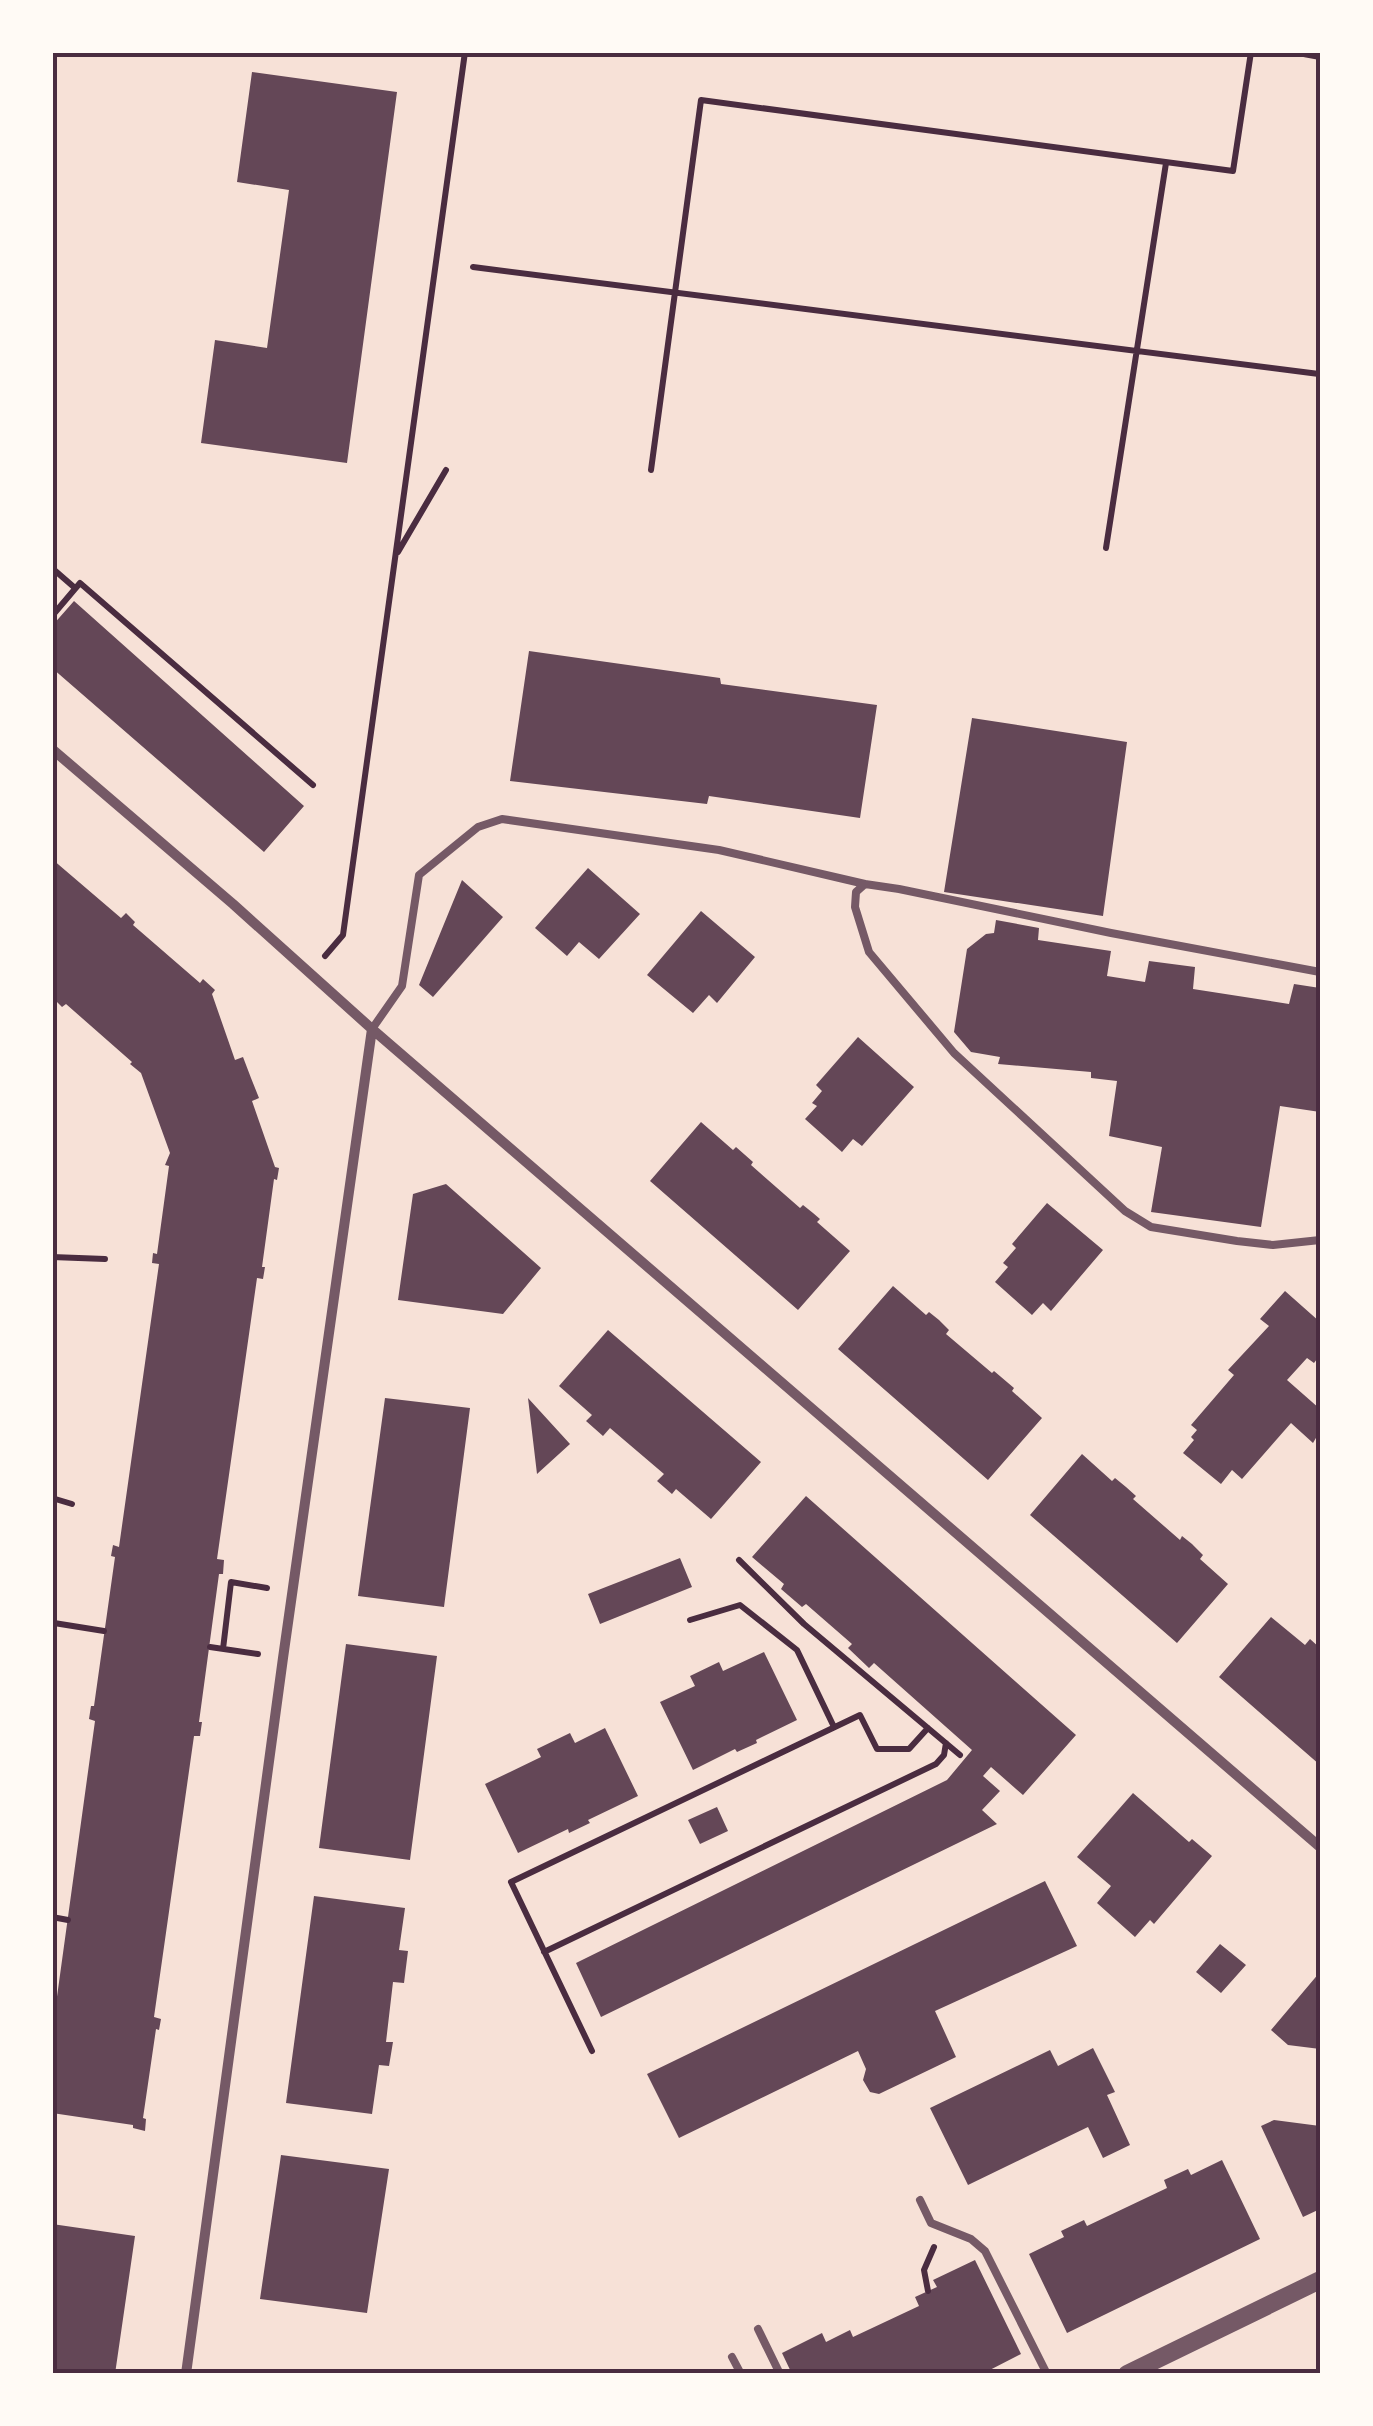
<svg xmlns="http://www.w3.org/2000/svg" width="1373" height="2426" viewBox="0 0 1373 2426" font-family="'Space Grotesk',sans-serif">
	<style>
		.building { fill: #644757 }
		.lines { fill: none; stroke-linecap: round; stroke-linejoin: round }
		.path { stroke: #4a2c40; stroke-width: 6 }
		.service { stroke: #755966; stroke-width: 8 }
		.minor { stroke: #755966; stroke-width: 10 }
		.tertiary { stroke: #755966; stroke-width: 18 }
		.neatline { fill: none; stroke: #4a2c40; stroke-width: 4 }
	</style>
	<rect width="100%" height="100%" fill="#f7e1d7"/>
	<path class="building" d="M 252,72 L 397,92 L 347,463 L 201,443 L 215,340 L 267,348 L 289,190 L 237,182 Z
		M 74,601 L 304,806 L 264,852 L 52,668 L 52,626 Z
		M 529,651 L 720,678 L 721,684 L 877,705 L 860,818 L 709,796 L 707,804 L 510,781 Z
		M 972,718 L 1127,742 L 1103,916 L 944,892 Z
		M 52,859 L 121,918 L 126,913 L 135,922 L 133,925 L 200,983 L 203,979 L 215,990 L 212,994 L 235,1060 L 243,1057 L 251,1078 L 259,1098 L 252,1101 L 275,1167 L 279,1168 L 277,1180 L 274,1179 L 262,1267 L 265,1267 L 263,1279 L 257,1278 L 217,1559 L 224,1560 L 223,1574 L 219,1574 L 199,1722 L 202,1722 L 200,1736 L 194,1736 L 154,2017 L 161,2019 L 159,2030 L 156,2029 L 143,2118 L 146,2119 L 145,2131 L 133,2128 L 133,2125 L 52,2113 L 52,2003 L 56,2004 L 95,1721 L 89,1719 L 91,1706 L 94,1706 L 115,1557 L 111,1556 L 113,1545 L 119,1547 L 159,1264 L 152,1263 L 153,1253 L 157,1254 L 169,1166 L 165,1165 L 170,1153 L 141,1073 L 130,1064 L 132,1062 L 66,1004 L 62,1007 L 54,999 L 57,995 L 52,991 Z
		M 588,868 L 640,914 L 599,959 L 579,942 L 567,956 L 535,928 Z
		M 462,880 L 503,917 L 433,997 L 419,985 Z
		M 701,911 L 755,957 L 717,1003 L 709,995 L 693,1013 L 647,975 Z
		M 996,920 L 1039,928 L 1038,940 L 1111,951 L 1107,976 L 1145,982 L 1149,961 L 1195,967 L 1193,989 L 1289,1004 L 1294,984 L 1320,988 L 1320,1112 L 1280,1106 L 1261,1227 L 1151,1212 L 1162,1147 L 1109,1136 L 1117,1081 L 1091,1078 L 1091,1072 L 998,1064 L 1000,1057 L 971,1052 L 954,1032 L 967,949 L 986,934 L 994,933 Z
		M 858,1037 L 914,1087 L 862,1146 L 853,1139 L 842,1152 L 805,1119 L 817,1106 L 812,1103 L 822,1091 L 816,1085 Z
		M 701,1122 L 733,1150 L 736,1147 L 753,1162 L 751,1165 L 800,1208 L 803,1205 L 813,1213 L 820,1219 L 817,1222 L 850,1251 L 798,1310 L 650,1181 Z
		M 446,1184 L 541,1268 L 503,1314 L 398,1300 L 413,1194 Z
		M 1047,1203 L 1103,1250 L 1051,1311 L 1043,1303 L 1032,1315 L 995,1282 L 1008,1267 L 1003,1263 L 1016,1248 L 1012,1244 Z
		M 893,1286 L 926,1315 L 929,1312 L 939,1320 L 949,1330 L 946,1334 L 992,1373 L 994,1371 L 1014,1388 L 1012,1391 L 1042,1418 L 988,1480 L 838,1349 Z
		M 1285,1291 L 1320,1322 L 1320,1355 L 1314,1363 L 1307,1358 L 1287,1380 L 1320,1409 L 1320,1431 L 1313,1443 L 1291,1423 L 1242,1479 L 1232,1470 L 1221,1484 L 1183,1453 L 1194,1440 L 1191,1437 L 1197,1430 L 1191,1425 L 1234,1375 L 1228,1370 L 1269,1326 L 1260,1319 Z
		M 608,1330 L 761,1462 L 711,1519 L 676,1489 L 672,1494 L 657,1481 L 664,1474 L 610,1428 L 603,1436 L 586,1421 L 592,1415 L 559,1386 Z
		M 385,1398 L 470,1408 L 444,1607 L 358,1596 Z
		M 528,1398 L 570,1444 L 537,1474 Z
		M 1082,1454 L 1112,1481 L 1115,1478 L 1126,1487 L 1136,1496 L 1133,1499 L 1180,1540 L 1182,1536 L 1192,1544 L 1203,1555 L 1200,1559 L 1228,1584 L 1177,1643 L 1030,1515 Z
		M 806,1496 L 1076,1735 L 1023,1795 L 991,1767 L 983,1776 L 1000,1791 L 982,1810 L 997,1824 L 601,2017 L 576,1963 L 947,1780 L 972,1750 L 874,1663 L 869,1668 L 848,1648 L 852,1644 L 806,1604 L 802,1607 L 781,1589 L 784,1584 L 752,1557 Z
		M 680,1558 L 692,1587 L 600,1624 L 588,1594 Z
		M 1271,1617 L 1305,1645 L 1310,1639 L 1320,1648 L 1320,1765 L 1219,1677 Z
		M 346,1644 L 437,1656 L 410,1860 L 319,1848 Z
		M 764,1652 L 797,1720 L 756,1740 L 757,1743 L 737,1752 L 735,1749 L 693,1770 L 660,1702 L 695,1686 L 690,1676 L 719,1662 L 723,1671 Z
		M 605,1728 L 638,1796 L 588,1820 L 590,1823 L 569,1833 L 568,1829 L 518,1853 L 485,1784 L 541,1757 L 537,1749 L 570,1733 L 575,1743 Z
		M 1133,1793 L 1189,1842 L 1192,1839 L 1212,1856 L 1154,1924 L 1150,1920 L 1135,1937 L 1097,1903 L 1111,1886 L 1077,1857 Z
		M 717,1807 L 728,1831 L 700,1844 L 688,1820 Z
		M 1045,1881 L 1077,1946 L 935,2011 L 956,2057 L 879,2094 L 870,2092 L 863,2080 L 866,2069 L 858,2051 L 679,2138 L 647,2074 Z
		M 314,1896 L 405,1908 L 399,1950 L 408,1951 L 404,1983 L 393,1982 L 386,2042 L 393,2042 L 389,2066 L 379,2065 L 372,2114 L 286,2103 Z
		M 1220,1944 L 1246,1965 L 1221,1993 L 1196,1972 Z
		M 1320,1972 L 1320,2049 L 1288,2045 L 1271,2030 Z
		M 1093,2048 L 1115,2092 L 1107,2095 L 1130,2145 L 1103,2158 L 1088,2127 L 968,2185 L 930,2108 L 1050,2050 L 1058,2066 Z
		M 1274,2120 L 1320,2126 L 1320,2209 L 1303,2217 L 1261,2126 Z
		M 281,2155 L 389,2169 L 367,2313 L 260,2299 Z
		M 1222,2160 L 1260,2239 L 1067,2333 L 1029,2254 L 1064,2237 L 1061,2231 L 1084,2220 L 1087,2226 L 1167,2188 L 1164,2180 L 1188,2169 L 1191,2175 Z
		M 52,2224 L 135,2236 L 115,2374 L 52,2374 Z
		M 975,2260 L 1021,2354 L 982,2374 L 792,2374 L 782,2353 L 822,2333 L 826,2342 L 850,2330 L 853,2337 L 919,2306 L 915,2297 L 937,2287 L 933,2280 Z"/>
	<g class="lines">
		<path class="path" d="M 1293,52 L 1320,57
			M 473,267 L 1319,374
			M 651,470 L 701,100 L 1233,171 L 1251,52
			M 1106,548 L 1166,163
			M 398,552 L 446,470
			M 52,568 L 75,588
			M 52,616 L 80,583 L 313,785
			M 325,956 L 343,935 L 465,52
			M 52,1257 L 105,1259
			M 52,1498 L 72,1504
			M 739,1560 L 804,1624 L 960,1755
			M 690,1620 L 740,1605 L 797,1650 L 834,1727
			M 54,1623 L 104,1631
			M 210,1647 L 258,1654
			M 223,1649 L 231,1582 L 267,1588
			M 52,1917 L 68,1920
			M 544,1952 L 936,1764 L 944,1755 L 946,1743
			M 592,2051 L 511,1882 L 860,1715 L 877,1749 L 909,1749 L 928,1728
			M 928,2291 L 924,2270 L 934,2247"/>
		<path class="service" d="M 1320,972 L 1111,933 L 899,889 L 865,884 L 856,892 L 855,907 L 869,952 L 954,1053 L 1125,1211 L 1151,1227 L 1237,1241 L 1273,1245 L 1320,1240
			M 372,1029 L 402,986 L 419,875 L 478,827 L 502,819 L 719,850 L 865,884
			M 920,2200 L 931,2223 L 971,2239 L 985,2251 L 1047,2374
			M 758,2329 L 780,2374
			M 732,2357 L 741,2374"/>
		<path class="minor" d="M 52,749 L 233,904 L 372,1029 L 1320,1847
			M 186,2374 L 283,1658 L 372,1029"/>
		<path class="tertiary" d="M 1127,2374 L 1320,2280"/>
	</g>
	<rect width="1373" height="2426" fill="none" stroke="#fffaf5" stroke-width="110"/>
	<rect x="55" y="55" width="1263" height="2316" class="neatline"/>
</svg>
